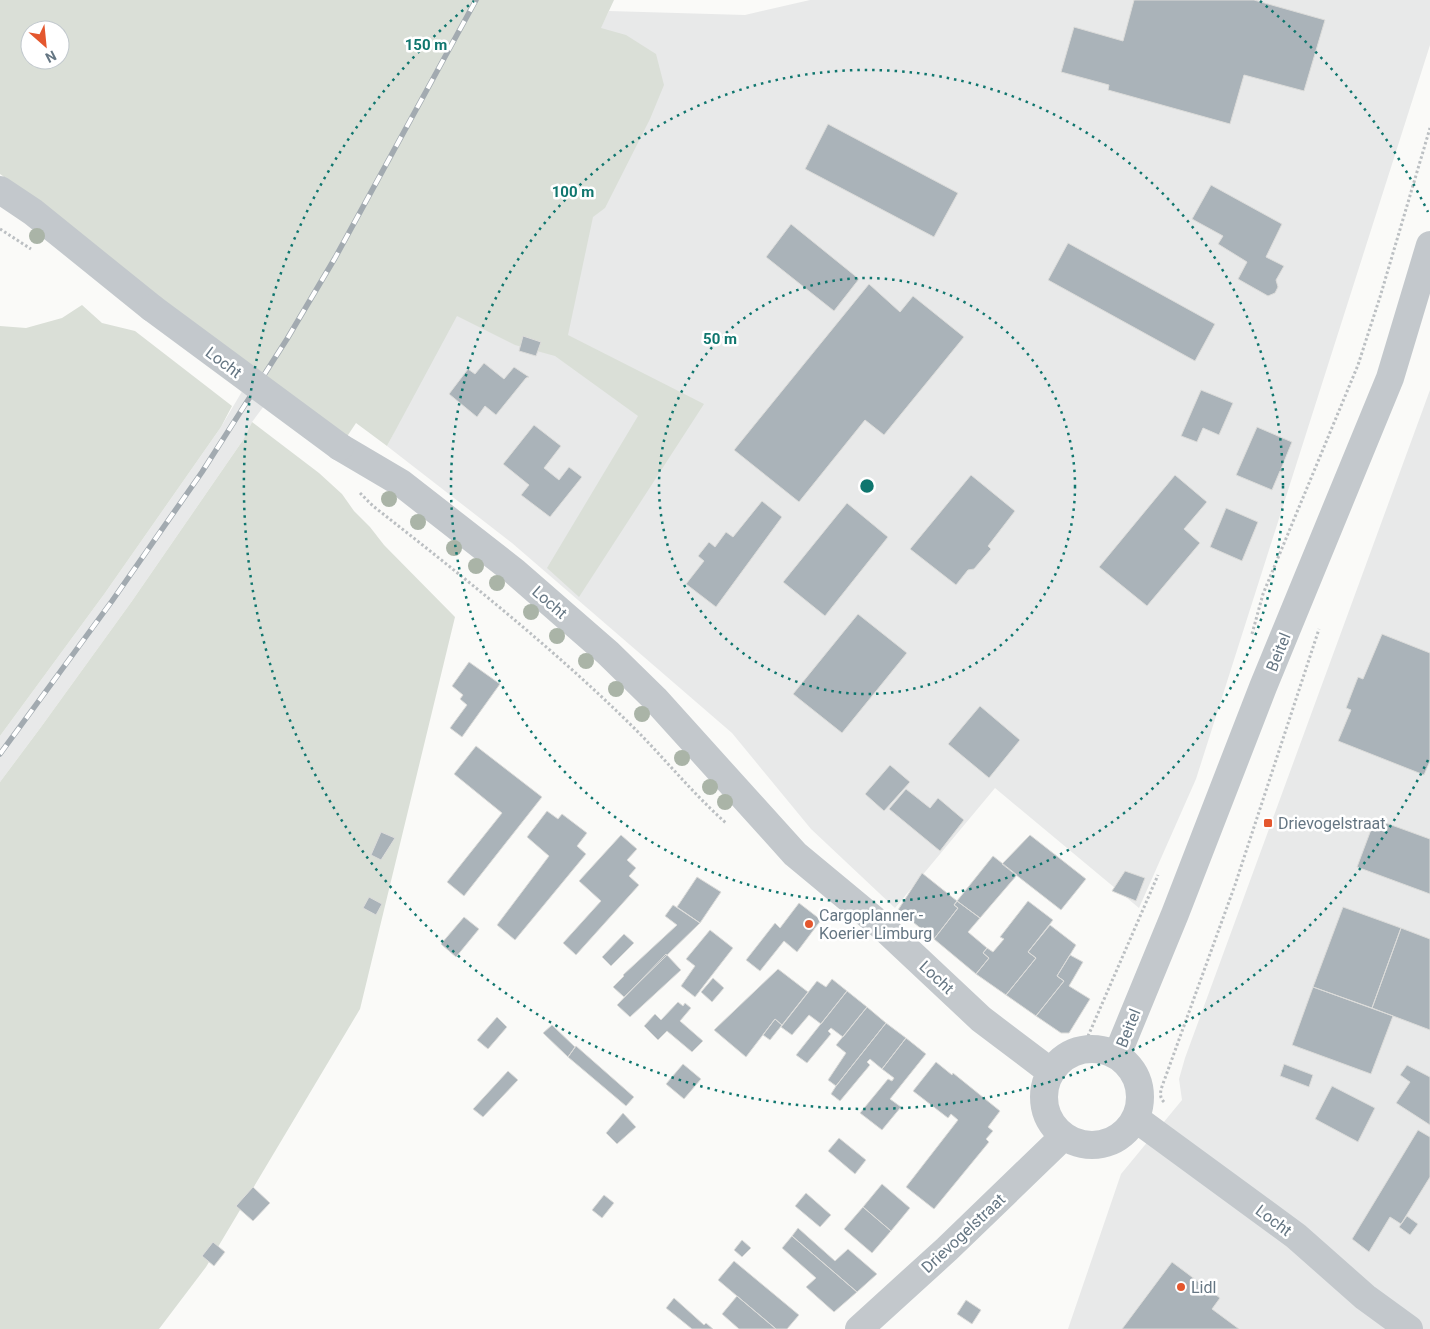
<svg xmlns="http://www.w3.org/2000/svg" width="1430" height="1329" viewBox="0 0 1430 1329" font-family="Roboto,sans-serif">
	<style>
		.built { fill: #e8e9e9 }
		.green { fill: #dadfd7; fill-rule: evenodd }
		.building { fill: #aab3b9; stroke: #dcdcda }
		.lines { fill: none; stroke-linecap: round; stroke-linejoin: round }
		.path { stroke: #bbbfc2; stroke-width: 3; stroke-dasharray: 2.5 2.5; stroke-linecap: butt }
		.minor { stroke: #c3c8cc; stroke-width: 28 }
		.rail-casing { stroke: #a2aab0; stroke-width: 5.5 }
		.rail { stroke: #fff; stroke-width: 4; stroke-dasharray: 11; stroke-linecap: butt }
		.minor-bridge { stroke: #c3c8cc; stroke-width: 28 }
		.tree { fill: #aab4a7 }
		.ring { fill: none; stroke: #0f766e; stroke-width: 2.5; stroke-dasharray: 2.5 5 }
		.poi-dot { fill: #e4572e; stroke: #fff; stroke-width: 2 }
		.labels { text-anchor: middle; stroke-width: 5; stroke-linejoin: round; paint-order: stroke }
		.street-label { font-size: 16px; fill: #657683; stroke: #fff }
		.poi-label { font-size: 16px; fill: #657683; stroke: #fff; text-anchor: start }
		.centre { fill: #0f766e; stroke: #fff; stroke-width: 2.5 }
		.ring-label { font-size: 15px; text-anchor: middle; font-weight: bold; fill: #0f766e; stroke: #fff; stroke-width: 5; stroke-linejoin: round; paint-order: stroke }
	</style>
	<rect width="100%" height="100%" fill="#fafaf8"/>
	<path class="built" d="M 810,0 L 1430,0 L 1430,45 L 1196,779 L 1139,908 L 995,788 L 895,908 L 811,829 L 732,733 L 512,543 L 387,446 L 609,11 L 745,15 Z
		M 257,366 L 288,374 L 252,422 L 243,440 L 132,601 L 41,727 L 0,782 L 0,736 L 105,593 L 221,427 Z
		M 1430,390 L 1430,1329 L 1068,1329 L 1121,1174 L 1182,1100 L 1179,1079 L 1185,1058 Z"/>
	<path class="green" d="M 0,0 L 614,0 L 601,28 L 626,35 L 656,54 L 664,85 L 650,119 L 605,208 L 593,217 L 568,335 L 704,404 L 579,597 L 547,568 L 638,416 L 555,356 L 515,345 L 457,316 L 387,446 L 356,423 L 344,441 L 32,197 L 0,174 ZM 30,30 L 60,30 L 60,60 L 30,60 Z
		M 82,305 L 102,323 L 135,331 L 232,406 L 221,427 L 105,593 L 0,736 L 0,326 L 26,328 L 62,318 Z
		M 252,422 L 319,473 L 342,494 L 354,511 L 370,527 L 384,545 L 455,617 L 360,1009 L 206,1267 L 159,1329 L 0,1329 L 0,782 L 41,727 L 132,601 L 243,440 Z"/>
	<path class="building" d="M 1134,0 L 1254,0 L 1325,20 L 1304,91 L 1244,75 L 1230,124 L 1108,90 L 1109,85 L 1061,72 L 1074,27 L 1123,41 Z
		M 828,124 L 958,193 L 934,237 L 805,169 Z
		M 1211,185 L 1282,224 L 1266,257 L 1284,266 L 1276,280 L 1278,287 L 1275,293 L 1268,296 L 1238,279 L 1247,262 L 1218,244 L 1223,236 L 1192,219 Z
		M 791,224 L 859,279 L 834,311 L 766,257 Z
		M 1068,243 L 1215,324 L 1195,361 L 1048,280 Z
		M 869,284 L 900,312 L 913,296 L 964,337 L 884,435 L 865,420 L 799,502 L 734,450 Z
		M 523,336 L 541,342 L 536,356 L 519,351 Z
		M 484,363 L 504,379 L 514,367 L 529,377 L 526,378 L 496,415 L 485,406 L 477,417 L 449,394 L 468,369 L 475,374 Z
		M 1201,390 L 1233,403 L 1219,435 L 1203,428 L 1197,442 L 1181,436 Z
		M 534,425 L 561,446 L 544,468 L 559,480 L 569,467 L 582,477 L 550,517 L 521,495 L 529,485 L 503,464 Z
		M 1257,427 L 1292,442 L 1281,469 L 1283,470 L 1282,472 L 1280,471 L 1272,490 L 1236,475 Z
		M 971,475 L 1015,511 L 988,546 L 991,549 L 974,569 L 968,570 L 956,585 L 910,549 Z
		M 1175,475 L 1207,502 L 1184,529 L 1200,543 L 1147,606 L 1099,567 Z
		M 762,501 L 782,517 L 716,607 L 686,584 L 704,561 L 698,556 L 709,542 L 715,547 L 726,532 L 733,537 Z
		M 847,503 L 888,537 L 825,616 L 783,582 Z
		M 1226,508 L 1258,522 L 1242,561 L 1210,547 Z
		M 858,614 L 907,653 L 842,733 L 793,694 Z
		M 1382,634 L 1430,653 L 1430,761 L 1424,775 L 1338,741 L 1351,710 L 1346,708 L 1358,677 L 1363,679 Z
		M 469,662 L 500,684 L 462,737 L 450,728 L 467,705 L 460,699 L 463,695 L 452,686 Z
		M 980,706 L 1020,740 L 989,778 L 948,744 Z
		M 476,746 L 542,797 L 464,896 L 447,882 L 502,813 L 454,774 Z
		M 890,765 L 910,782 L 884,811 L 865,794 Z
		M 906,789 L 930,808 L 938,798 L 964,820 L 940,851 L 889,809 Z
		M 547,811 L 558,819 L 562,814 L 587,833 L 577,846 L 586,854 L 515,940 L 497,925 L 549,856 L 527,837 Z
		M 1375,819 L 1430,839 L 1430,894 L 1357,867 Z
		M 381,832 L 395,838 L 381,860 L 371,855 Z
		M 621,835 L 637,849 L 627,860 L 636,868 L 629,876 L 639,885 L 576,955 L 563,943 L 601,901 L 579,881 Z
		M 1030,835 L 1086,879 L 1061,910 L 1002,864 Z
		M 993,856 L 1017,875 L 980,918 L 957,901 Z
		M 1125,871 L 1145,878 L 1136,901 L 1112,891 Z
		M 922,873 L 957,901 L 954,905 L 958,908 L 934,939 L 898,910 Z
		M 697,877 L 721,892 L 700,923 L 677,907 Z
		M 369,897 L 382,904 L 376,915 L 363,908 Z
		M 957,901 L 980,918 L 968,932 L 987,948 L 983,953 L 989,958 L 976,974 L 934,939 L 958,908 L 954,905 Z
		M 1028,901 L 1053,920 L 1028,952 L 1036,958 L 1006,995 L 976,974 L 989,958 L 983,953 L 987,948 L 993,952 L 1004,939 L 1000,937 Z
		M 799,903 L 821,920 L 797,952 L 784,941 L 760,971 L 746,960 L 775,923 L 780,928 Z
		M 673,905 L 700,923 L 624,997 L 613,987 L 624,976 L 623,975 L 677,925 L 665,916 Z
		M 1343,907 L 1401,928 L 1372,1008 L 1313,987 Z
		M 464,917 L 479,929 L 456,957 L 441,944 Z
		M 1050,925 L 1076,945 L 1057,976 L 1064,981 L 1036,1016 L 1006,995 L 1036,958 L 1028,952 Z
		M 1401,928 L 1430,939 L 1430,1030 L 1372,1008 Z
		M 710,930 L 733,948 L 695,997 L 681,986 L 695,966 L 686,959 Z
		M 624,934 L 634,943 L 611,966 L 602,957 Z
		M 666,954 L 681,970 L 630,1017 L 617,1005 Z
		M 1070,955 L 1083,962 L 1069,986 L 1090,999 L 1069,1033 L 1061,1033 L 1036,1016 L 1064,981 L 1057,976 Z
		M 778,969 L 808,992 L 782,1025 L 775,1019 L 746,1057 L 714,1030 Z
		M 713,978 L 724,988 L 712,1002 L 701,992 Z
		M 832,979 L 847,991 L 821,1024 L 809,1015 L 792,1035 L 781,1027 L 817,981 L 826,987 Z
		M 1313,987 L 1393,1016 L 1371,1074 L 1292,1045 Z
		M 847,991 L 867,1007 L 843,1037 L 831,1028 L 828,1031 L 831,1034 L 807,1063 L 796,1055 Z
		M 678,1002 L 683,1006 L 685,1003 L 691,1008 L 680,1021 L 703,1041 L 692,1052 L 667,1031 L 658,1040 L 644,1026 L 655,1014 L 661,1020 Z
		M 867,1007 L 886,1023 L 836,1086 L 828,1080 L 846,1053 L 836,1045 Z
		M 497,1017 L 507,1027 L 488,1049 L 477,1040 Z
		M 775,1019 L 782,1025 L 770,1040 L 763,1035 Z
		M 886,1023 L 906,1038 L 882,1069 L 870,1059 L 867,1062 L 870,1065 L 840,1101 L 831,1094 L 836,1086 Z
		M 552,1025 L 575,1047 L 568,1057 L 543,1033 Z
		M 906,1038 L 926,1054 L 890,1099 L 901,1107 L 882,1130 L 860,1113 L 888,1079 L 892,1081 L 894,1078 L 882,1069 Z
		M 576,1046 L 634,1097 L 626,1106 L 568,1057 Z
		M 936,1062 L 952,1075 L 953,1073 L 1000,1111 L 988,1127 L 993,1131 L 986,1139 L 989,1142 L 934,1209 L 906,1187 L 958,1120 L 951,1114 L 948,1118 L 913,1091 Z
		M 683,1064 L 701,1079 L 684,1099 L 666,1084 Z
		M 1284,1064 L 1313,1075 L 1309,1087 L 1280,1076 Z
		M 1407,1065 L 1430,1077 L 1430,1125 L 1396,1103 L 1410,1082 L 1400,1075 Z
		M 508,1071 L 518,1080 L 483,1117 L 473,1109 Z
		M 1332,1086 L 1375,1108 L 1358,1142 L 1315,1119 Z
		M 623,1113 L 636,1127 L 617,1144 L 606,1133 Z
		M 1418,1130 L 1430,1137 L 1430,1177 L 1401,1224 L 1390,1217 L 1369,1252 L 1352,1239 Z
		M 839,1138 L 866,1160 L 855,1174 L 828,1151 Z
		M 882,1184 L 910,1208 L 891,1231 L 863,1207 Z
		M 253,1187 L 270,1203 L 253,1221 L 236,1206 Z
		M 806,1193 L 831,1215 L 820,1227 L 795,1206 Z
		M 604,1195 L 614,1203 L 602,1218 L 592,1210 Z
		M 863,1207 L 891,1231 L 872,1253 L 844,1229 Z
		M 1407,1216 L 1418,1224 L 1410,1235 L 1399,1227 Z
		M 798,1228 L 835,1261 L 848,1249 L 877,1274 L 857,1292 L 792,1236 Z
		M 792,1236 L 857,1292 L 834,1312 L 806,1287 L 816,1278 L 782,1248 Z
		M 742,1240 L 751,1248 L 742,1257 L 734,1250 Z
		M 213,1242 L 225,1252 L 214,1266 L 202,1256 Z
		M 734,1261 L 799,1315 L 787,1329 L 776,1329 L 718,1280 Z
		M 1172,1262 L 1220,1298 L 1212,1309 L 1239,1329 L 1122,1329 Z
		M 737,1296 L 776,1329 L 739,1329 L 722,1314 Z
		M 674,1298 L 704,1325 L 706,1323 L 713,1329 L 692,1329 L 666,1308 Z
		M 966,1300 L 981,1310 L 972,1324 L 957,1314 Z"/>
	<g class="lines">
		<path class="path" d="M 0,229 L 31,249
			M 360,493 L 373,506 C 461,575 548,644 628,722 C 662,755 691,792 726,823
			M 1252,634 L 1263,594 L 1358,365 L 1380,297 L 1430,128
			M 1082,1050 L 1158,875
			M 1164,1102 C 1158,1096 1161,1089 1164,1081 L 1235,885 L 1319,629"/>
		<path class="minor" d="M 0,190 L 33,212 L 152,308
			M 340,447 L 401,483 L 515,572 L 608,653 L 655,699 L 795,854 L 883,927 L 981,1019 L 1051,1072
			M1044 1097a48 48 0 1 1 96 0a48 48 0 1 1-96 0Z
			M 1117,1055 L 1175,914 L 1263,687 L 1390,378 L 1430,245
			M 1135,1118 L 1296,1236 L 1365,1297 L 1409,1329
			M 859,1329 L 947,1249 L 1064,1136"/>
		<g class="rail-casing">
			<path id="rail" d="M 0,754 L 112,601 L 202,472 L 287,339 L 335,258 L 476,0"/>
		</g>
		<use href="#rail" class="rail"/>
		<path class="minor-bridge" d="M 152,308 L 340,447"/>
	</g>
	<g class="tree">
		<circle cx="37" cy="236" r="8"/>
		<circle cx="389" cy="499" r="8"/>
		<circle cx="418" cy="522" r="8"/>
		<circle cx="454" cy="548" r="8"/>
		<circle cx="476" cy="566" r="8"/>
		<circle cx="497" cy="583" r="8"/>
		<circle cx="531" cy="612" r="8"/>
		<circle cx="557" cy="636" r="8"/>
		<circle cx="586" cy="661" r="8"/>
		<circle cx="616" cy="689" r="8"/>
		<circle cx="642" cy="714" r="8"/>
		<circle cx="682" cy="758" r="8"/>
		<circle cx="710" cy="787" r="8"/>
		<circle cx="725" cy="802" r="8"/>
	</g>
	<g class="ring">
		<circle cx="867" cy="486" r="208"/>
		<circle cx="867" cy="486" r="416"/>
		<path d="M1428 760A624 624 0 1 1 474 1M1260 1A624 624 0 0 1 1428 212"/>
	</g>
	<g class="poi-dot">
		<rect x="1263" y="818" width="10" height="10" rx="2.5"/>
		<circle cx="809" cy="924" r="5"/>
		<circle cx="1181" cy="1287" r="5"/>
	</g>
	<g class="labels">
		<g class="street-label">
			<text transform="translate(224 362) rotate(37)" y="6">Locht</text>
			<text transform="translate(550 602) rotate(41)" y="6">Locht</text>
			<text transform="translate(1278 652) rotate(-68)" y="6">Beitel</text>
			<text transform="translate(937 977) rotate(43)" y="6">Locht</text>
			<text transform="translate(1128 1028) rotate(-68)" y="6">Beitel</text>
			<text transform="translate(1274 1220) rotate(37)" y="6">Locht</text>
			<text transform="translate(963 1233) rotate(-43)" y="6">Drievogelstraat</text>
		</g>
		<g class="poi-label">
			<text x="1278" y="829">Drievogelstraat</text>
			<text x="819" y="921">Cargoplanner -<tspan x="819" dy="18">Koerier Limburg</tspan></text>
			<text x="1191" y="1293">Lidl</text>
		</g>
	</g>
	<circle cx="867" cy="486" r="8" class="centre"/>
	<g class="ring-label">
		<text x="426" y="50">150 m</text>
		<text x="573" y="197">100 m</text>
		<text x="720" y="344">50 m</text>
	</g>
	<g transform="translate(45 45) rotate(153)"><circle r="24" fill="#ffffff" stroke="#c1c8cd"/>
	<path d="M0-4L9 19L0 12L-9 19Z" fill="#e4572e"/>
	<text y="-8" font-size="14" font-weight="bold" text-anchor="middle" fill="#657683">N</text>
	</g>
</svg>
